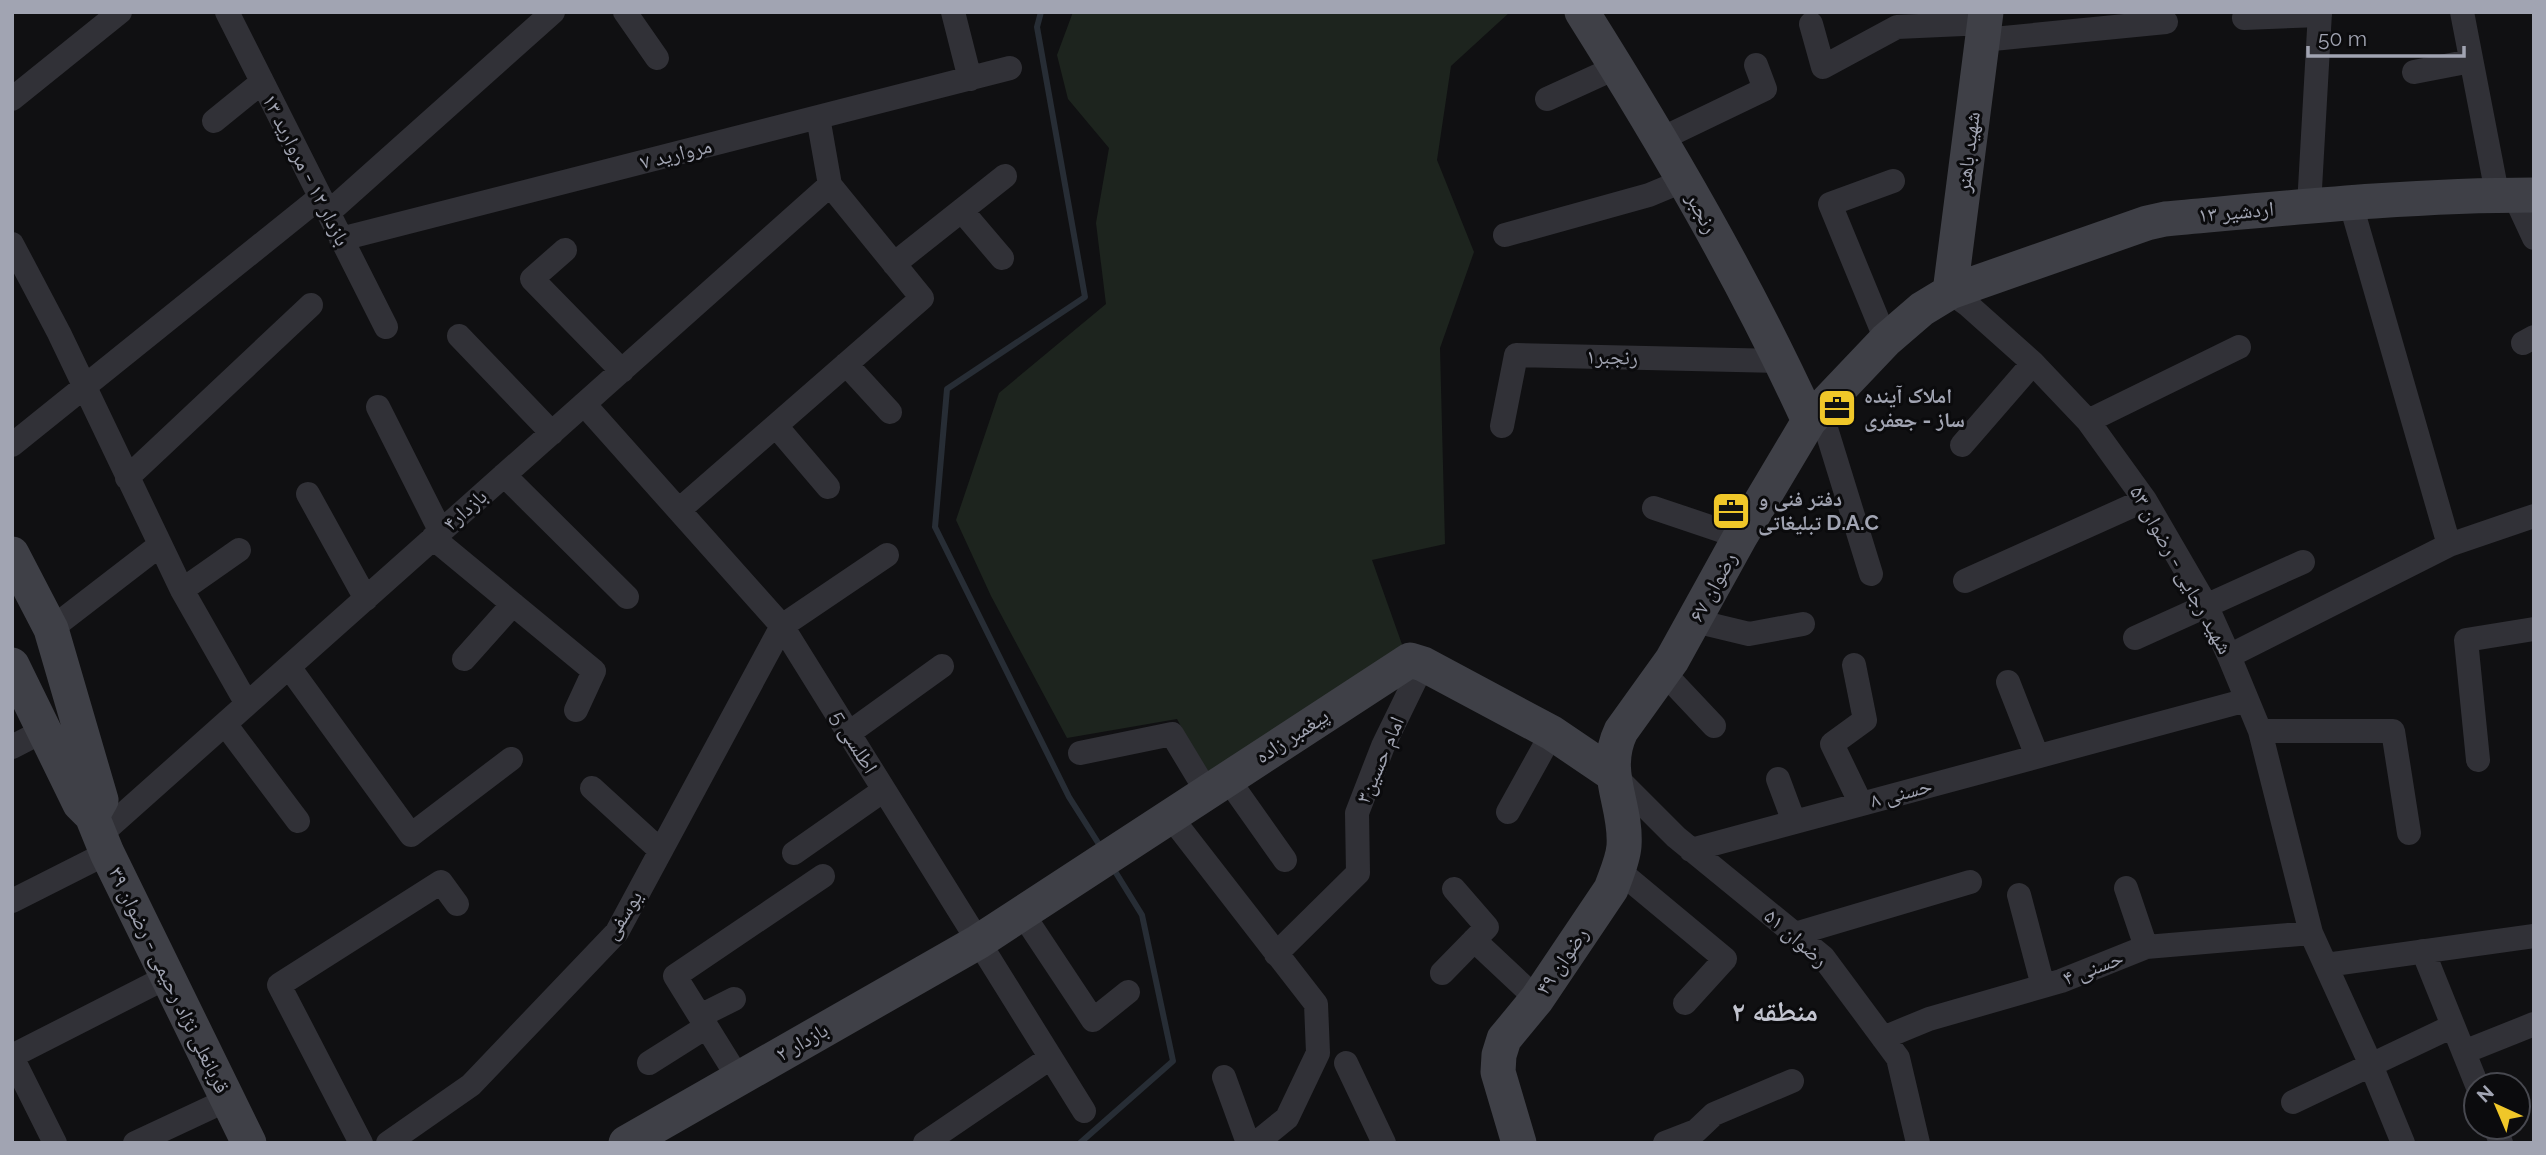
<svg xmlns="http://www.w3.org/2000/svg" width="2546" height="1155" viewBox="0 0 2546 1155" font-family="Raleway,'Noto Naskh Arabic',sans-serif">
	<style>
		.green { fill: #1d241e }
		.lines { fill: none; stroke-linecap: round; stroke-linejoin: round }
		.stream { stroke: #272d35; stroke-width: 6 }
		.street { stroke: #313137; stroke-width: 24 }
		.secondary { stroke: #3f4047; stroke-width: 35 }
		.labels { text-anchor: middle; stroke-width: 6; stroke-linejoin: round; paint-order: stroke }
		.street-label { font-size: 21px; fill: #a1a4b2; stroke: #0b0b0d }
		.poi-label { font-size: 21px; font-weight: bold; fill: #a1a4b2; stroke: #0b0b0d; text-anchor: start }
		.district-label { font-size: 28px; font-weight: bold; fill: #c2c4cf; stroke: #0b0b0d }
	</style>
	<rect width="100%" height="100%" fill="#101012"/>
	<path class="green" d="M 1073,12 L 1510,12 L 1451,66 L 1437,160 L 1474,252 L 1440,348 L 1445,544 L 1372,560 L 1404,650 L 1207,774 L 1177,719 L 1067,738 L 991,596 L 956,520 L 999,393 L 1106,304 L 1096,223 L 1109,148 L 1068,99 L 1057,55 Z"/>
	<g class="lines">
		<path class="stream" d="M 1041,12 L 1037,27 L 1085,297 L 947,389 L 935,527 L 1069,797 L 1102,849
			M 1080,1143 L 1173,1061 L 1142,915 L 1113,868"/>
		<path class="street" d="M 227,12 L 386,327
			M 625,12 L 657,58
			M 953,12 L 970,79
			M 2462,12 L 2497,193
			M 2244,18 L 2320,15
			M 1811,24 L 1823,67 L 1897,27 L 1985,23
			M 1983,40 L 2166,22
			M 2414,72 L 2471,61
			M 12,99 L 120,12
			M 1547,99 L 1617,67
			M 214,121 L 262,82
			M 1661,139 L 1765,89 L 1756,65
			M 2514,195 L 2534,238
			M 2350,201 L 2449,545
			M 2309,206 L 2320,12
			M 962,211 L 1002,258
			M 328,213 L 553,12
			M 1505,235 L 1649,195 L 1685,180
			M 341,239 L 1010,68
			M 12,244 L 59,333 L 182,590 L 247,704
			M 565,250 L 532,279 L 622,371
			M 894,264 L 1005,176
			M 1950,292 L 1968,305 L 2033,363 L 2088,421 L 2145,500 L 2206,605 L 2229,656 L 2260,731 L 2311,933 L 2371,1065 L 2403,1143
			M 459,336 L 552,433
			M 1886,340 L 1830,204 L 1893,181
			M 2523,343 L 2534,337
			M 846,364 L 890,412
			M 584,404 L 782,626 L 1084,1111
			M 378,407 L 441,532
			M 1820,409 L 1871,574
			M 2088,421 L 2239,347
			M 776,426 L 828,487
			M 1502,426 L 1516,355 L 1781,361
			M 12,445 L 319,198
			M 1962,445 L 2033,363
			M 504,475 L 627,597
			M 127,478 L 311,305
			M 308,494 L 366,599
			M 1654,508 L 1740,537
			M 679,510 L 922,298 L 830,185 L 818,117
			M 433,538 L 594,671 L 576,710
			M 1965,581 L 2145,500
			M 182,590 L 239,550
			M 1695,621 L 1749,634 L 1803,624
			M 51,629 L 160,545
			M 2135,638 L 2303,562
			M 2229,656 L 2449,545 L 2534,516
			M 464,659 L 513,604
			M 1854,665 L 1865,720 L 1832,744 L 1861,804
			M 289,667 L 411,835 L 511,759
			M 1664,673 L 1714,726
			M 2008,682 L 2037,756
			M 225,724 L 298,821
			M 2260,731 L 2393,731 L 2409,833
			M 849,733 L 942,666
			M 12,747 L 43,731
			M 1080,753 L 1172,734 L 1207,792
			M 2478,760 L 2466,640 L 2534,629
			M 1614,775 L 1676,837 L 1823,957 L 1898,1058 L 1918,1143
			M 1227,778 L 1285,860
			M 1778,779 L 1794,822
			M 592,788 L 661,851
			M 1508,812 L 1552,733
			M 1170,816 L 1316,1004 L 1318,1053 L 1287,1118 L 1256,1143
			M 100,835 L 830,185
			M 1691,850 L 2247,700
			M 794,853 L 884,790
			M 1618,870 L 1725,959 L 1685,1003
			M 2126,888 L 2146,947
			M 2019,895 L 2043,986
			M 12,901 L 107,853
			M 1022,913 L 1093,1020 L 1128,992
			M 1795,934 L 1970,882
			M 1474,940 L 1537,999
			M 2423,951 L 2477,1085
			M 1276,954 L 1358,873 L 1357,813 L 1383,746 L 1423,664
			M 2326,965 L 2534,936
			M 1442,973 L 1487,927 L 1454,889
			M 700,1016 L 734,999
			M 1883,1038 L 1929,1019 L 2061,981 L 2146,947 L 2311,933
			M 2464,1052 L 2534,1024
			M 12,1056 L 167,977
			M 12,1057 L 55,1143
			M 649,1063 L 706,1027
			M 1346,1063 L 1384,1143
			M 1224,1077 L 1248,1143
			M 739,1079 L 675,976 L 823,876
			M 2293,1102 L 2453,1026
			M 2495,1127 L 2501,1143
			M 135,1143 L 227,1100
			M 361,1143 L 279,985 L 441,882 L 457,904
			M 388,1143 L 471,1085 L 617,932 L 782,626 L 887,555
			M 925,1143 L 1050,1058
			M 1665,1143 L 1696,1131 L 1714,1114 L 1792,1081"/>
		<path class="secondary" d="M 1582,12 C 1665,144 1744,279 1809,421
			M 1950,292 L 1986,12
			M 12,554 L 51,629 L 101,800 L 92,816
			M 12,665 L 80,804 L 92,816 L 107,853 L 249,1143
			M 626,1143 L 978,942 L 1410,660 L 1423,664 L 1552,733 L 1614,775
			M 1519,1143 L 1498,1072 L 1499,1055 L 1504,1039 L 1537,999 L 1611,889 C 1616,875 1623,860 1624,846 C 1627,804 1601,773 1621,731 L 1672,660 L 1740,537 L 1809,421 L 1886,340 L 1922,309 L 1950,292 L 2147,223 L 2165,219 C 2288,208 2410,195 2534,195"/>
	</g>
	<defs>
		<g id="office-square" transform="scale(2.0125)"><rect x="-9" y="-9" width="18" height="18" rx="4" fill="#f0c729" stroke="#0b0b0d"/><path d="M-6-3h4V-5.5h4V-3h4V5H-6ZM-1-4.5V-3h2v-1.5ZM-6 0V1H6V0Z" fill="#111"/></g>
	</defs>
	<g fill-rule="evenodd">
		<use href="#office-square" x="1837" y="408"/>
		<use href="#office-square" x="1731" y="511"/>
	</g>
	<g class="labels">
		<g class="street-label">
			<text transform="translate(1968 152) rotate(-83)" y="7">شهید باهنر</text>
			<text transform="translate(676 154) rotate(-14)" y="7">مروارید ۷</text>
			<text transform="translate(306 170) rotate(63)" y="7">بازدار ۱۲ - مروارید ۱۳</text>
			<text transform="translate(2236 212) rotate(-5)" y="7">اردشیر ۱۳</text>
			<text transform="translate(1702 213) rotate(62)" y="7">رنجبر</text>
			<text transform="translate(1612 357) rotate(1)" y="7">رنجبر۱</text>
			<text transform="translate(465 510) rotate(-42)" y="7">بازدار۴</text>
			<text transform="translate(2181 570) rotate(61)" y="7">شهید رجایی - رضوان ۵۳</text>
			<text transform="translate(1713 587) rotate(-61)" y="7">رضوان ۶۷</text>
			<text transform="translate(1292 736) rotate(-33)" y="7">پیغمبر زاده</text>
			<text transform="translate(854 742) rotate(58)" y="7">اطلسی 5</text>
			<text transform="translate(1380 760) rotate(-67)" y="7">امام حسین۳</text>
			<text transform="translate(1901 793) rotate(-15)" y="7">حسنی ۸</text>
			<text transform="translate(623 915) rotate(-58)" y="7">یوسفی</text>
			<text transform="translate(1796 938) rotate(41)" y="7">رضوان ۵۱</text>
			<text transform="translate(1562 961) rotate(-56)" y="7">رضوان ۴۹</text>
			<text transform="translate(2093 968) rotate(-21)" y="7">حسنی ۴</text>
			<text transform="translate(169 980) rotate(64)" y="7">قربانعلی نژاد رحیمی - رضوان ۳۹</text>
			<text transform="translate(802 1042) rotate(-30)" y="7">بازدار ۲</text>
		</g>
		<g class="poi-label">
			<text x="1864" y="403">املاک آینده<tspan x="1864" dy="24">ساز - جعفری</tspan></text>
			<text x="1758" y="506">دفتر فنی و<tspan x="1758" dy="24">تبلیغاتی D.A.C</tspan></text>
		</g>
		<g class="district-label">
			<text x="1775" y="1021">منطقه ۲</text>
		</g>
	</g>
	<rect width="2546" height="1155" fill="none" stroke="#a1a4b2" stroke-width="28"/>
	<g transform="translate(2497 1106) rotate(316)"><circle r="33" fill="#0b0b0d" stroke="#47484f" stroke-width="2"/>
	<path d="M0-5L12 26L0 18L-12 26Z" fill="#f0c729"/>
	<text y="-10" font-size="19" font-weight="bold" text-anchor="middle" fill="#a1a4b2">N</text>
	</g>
	<path d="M2308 46v10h156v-10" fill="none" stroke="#a1a4b2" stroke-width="3.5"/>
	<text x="2318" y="46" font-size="21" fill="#a1a4b2" stroke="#0b0b0d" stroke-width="5" paint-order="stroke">50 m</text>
</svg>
